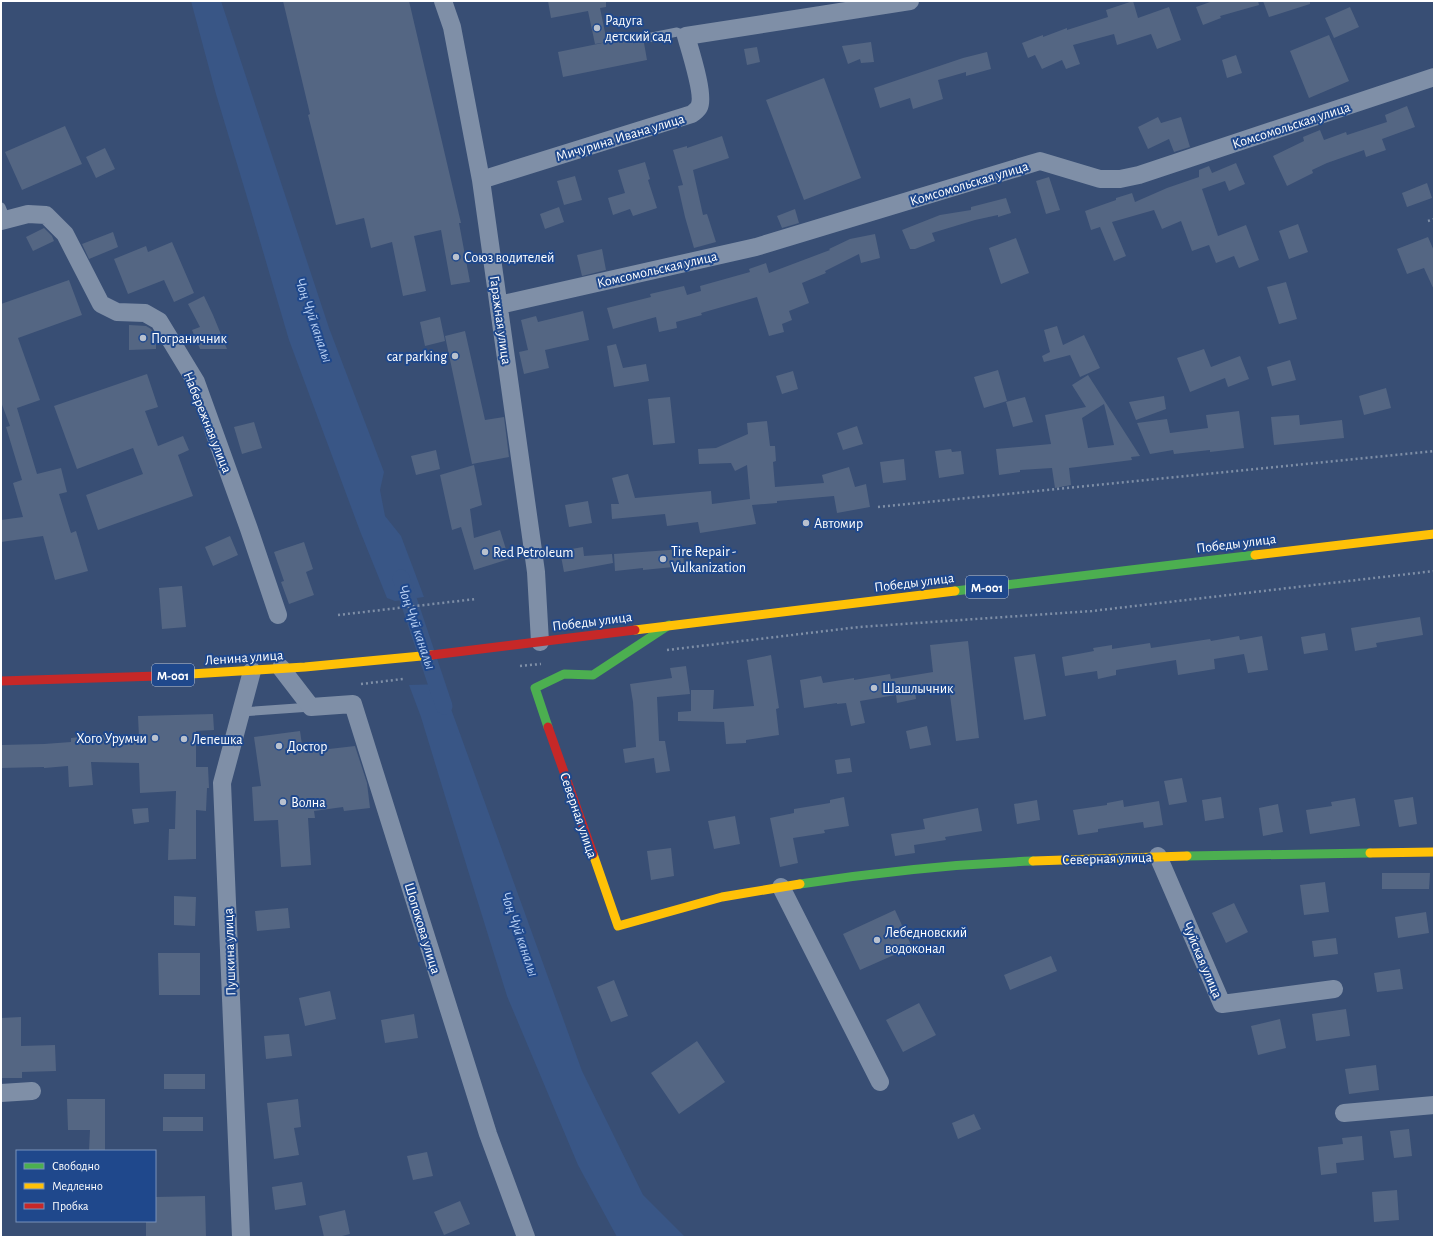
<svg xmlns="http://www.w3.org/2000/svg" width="1435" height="1238" viewBox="0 0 1435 1238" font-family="'Alegreya Sans',sans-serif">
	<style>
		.water { fill: #395686 }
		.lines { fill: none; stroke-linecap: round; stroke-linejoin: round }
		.canal { stroke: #395686; stroke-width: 17 }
		.building { fill: #546683; fill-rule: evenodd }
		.path { stroke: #7f8fa7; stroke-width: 2.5; stroke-dasharray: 2 3; stroke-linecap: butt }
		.lane { stroke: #7f8fa7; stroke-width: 9 }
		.street { stroke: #7f8fa7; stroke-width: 18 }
		.fast { stroke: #4caf50; stroke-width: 9 }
		.slow { stroke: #ffc107; stroke-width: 9 }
		.jam { stroke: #c62828; stroke-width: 9 }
		.poi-dot { fill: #b9c1ce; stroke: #1f488c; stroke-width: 1.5 }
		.labels { text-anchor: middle; stroke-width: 4; stroke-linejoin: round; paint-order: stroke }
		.shield { fill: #1f488c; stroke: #bcc8dc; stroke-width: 1 }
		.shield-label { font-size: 13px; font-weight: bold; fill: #fff }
		.poi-label { font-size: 14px; fill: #fff; stroke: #1f488c; text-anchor: start }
		.street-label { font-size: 14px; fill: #fff; stroke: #1f488c }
		.water-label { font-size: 15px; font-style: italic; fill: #b7cff3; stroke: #1f488c }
	</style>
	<rect width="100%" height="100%" fill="#384e74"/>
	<path class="water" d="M 191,1 L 221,1 L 329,328 L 384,472 L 380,490 L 385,516 L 401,536 L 424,597 L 395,601 L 387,598 L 360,531 L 289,340 L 250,207 L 216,94 Z
		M 442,684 L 582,1071 L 643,1195 L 685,1237 L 617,1237 L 578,1165 L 507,996 L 449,809 L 421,717 L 409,685 Z"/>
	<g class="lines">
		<path class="canal" d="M 401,578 L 444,706"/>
	</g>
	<path class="building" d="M 283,1 L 409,1 L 461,223 L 459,223 L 470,282 L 451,285 L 441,230 L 414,236 L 426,291 L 403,296 L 392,242 L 371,248 L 364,218 L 336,225 L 308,115 L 310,114 Z
		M 548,1 L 606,1 L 606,7 L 600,8 L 607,42 L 595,44 L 588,11 L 551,18 Z
		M 1133,1 L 1138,18 L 1169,7 L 1181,40 L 1157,49 L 1151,34 L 1117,45 L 1114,34 L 1073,45 L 1080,64 L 1066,69 L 1062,60 L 1042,69 L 1035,55 L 1028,58 L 1022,43 L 1043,35 L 1043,37 L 1067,28 L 1067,30 L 1108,17 L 1106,10 Z
		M 1213,1 L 1258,1 L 1259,5 L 1220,16 L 1221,18 L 1203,25 L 1196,7 Z
		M 1263,1 L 1310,1 L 1310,4 L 1269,17 Z
		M 1350,7 L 1359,27 L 1334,38 L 1325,18 Z
		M 642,35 L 641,40 L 644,43 L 647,60 L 563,77 L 558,52 Z
		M 1329,35 L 1349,81 L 1309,98 L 1290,51 Z
		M 871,42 L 874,62 L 861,63 L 860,59 L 848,64 L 842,46 Z
		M 757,47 L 760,62 L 747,65 L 744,49 Z
		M 987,52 L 991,69 L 966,76 L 966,72 L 938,80 L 943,99 L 913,109 L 910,98 L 880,108 L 874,88 L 963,58 Z
		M 1236,55 L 1242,73 L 1227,78 L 1222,60 Z
		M 824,78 L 861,178 L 804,200 L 766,100 Z
		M 1407,106 L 1415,127 L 1382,139 L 1386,150 L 1366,157 L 1364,150 L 1327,163 L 1312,170 L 1313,173 L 1287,186 L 1273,156 L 1304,141 L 1303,137 L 1320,130 L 1324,140 L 1346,132 L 1347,135 L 1387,122 L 1385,115 Z
		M 1158,117 L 1161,123 L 1181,117 L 1190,147 L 1174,152 L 1169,139 L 1148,149 L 1138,127 Z
		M 65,126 L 82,164 L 22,190 L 5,152 Z
		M 722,136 L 729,158 L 693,170 L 703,215 L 707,214 L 716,242 L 694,248 L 685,217 L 678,186 L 683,185 L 673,150 L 687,146 L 687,148 Z
		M 105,148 L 115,169 L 96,178 L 86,157 Z
		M 645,162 L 650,179 L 648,180 L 657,208 L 633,216 L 630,209 L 613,215 L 608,198 L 625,193 L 618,170 Z
		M 1236,163 L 1245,184 L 1229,191 L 1225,181 L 1202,189 L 1218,236 L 1246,225 L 1259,260 L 1239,268 L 1234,256 L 1216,263 L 1209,245 L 1192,251 L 1181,221 L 1162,229 L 1154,210 L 1112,222 L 1126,256 L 1114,261 L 1100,227 L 1091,230 L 1085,211 L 1116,200 L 1116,198 L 1132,193 L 1135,202 L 1167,188 L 1199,177 L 1199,170 L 1209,166 L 1212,173 Z
		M 575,176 L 582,200 L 564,205 L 557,181 Z
		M 1049,177 L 1060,210 L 1046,214 L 1036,181 Z
		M 1427,183 L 1432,198 L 1407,207 L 1402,193 Z
		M 1006,198 L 1011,213 L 998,217 L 998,215 L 975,220 L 932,233 L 935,241 L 915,249 L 910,249 L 902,230 L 940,215 L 971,210 L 971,207 Z
		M 559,207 L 564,222 L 545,229 L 540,214 Z
		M 795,209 L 799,223 L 782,228 L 777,216 Z
		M 1298,224 L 1308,252 L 1289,259 L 1279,231 Z
		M 44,228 L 52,236 L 54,241 L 33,251 L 26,237 Z
		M 113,232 L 118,247 L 89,259 L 82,244 Z
		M 875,234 L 880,258 L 861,263 L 859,254 L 825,271 L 826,273 L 802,283 L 809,303 L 789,311 L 792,320 L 782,324 L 784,332 L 769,336 L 757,297 L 701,313 L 702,315 L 676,322 L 677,328 L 659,332 L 656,317 L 613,329 L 607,308 L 651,297 L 650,294 L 684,286 L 687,295 L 701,291 L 700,286 L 750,272 L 749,269 L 766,263 L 769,273 L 830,250 L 829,249 L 850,239 Z
		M 1428,237 L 1434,251 L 1434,290 L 1424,268 L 1407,274 L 1397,249 Z
		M 1016,238 L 1029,273 L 1001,284 L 989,248 Z
		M 172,242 L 194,293 L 174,302 L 164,280 L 128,294 L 114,259 L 146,246 L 148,252 Z
		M 602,249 L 606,270 L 582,276 L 577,255 Z
		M 69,280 L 82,315 L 18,338 L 40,400 L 17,408 L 37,474 L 61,468 L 67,492 L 59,494 L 71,533 L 76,531 L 88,571 L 55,580 L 43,536 L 1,542 L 1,520 L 23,517 L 13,483 L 22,480 L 6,427 L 10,426 L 1,402 L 1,304 Z
		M 1286,282 L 1297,319 L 1279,324 L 1267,287 Z
		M 204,296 L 213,315 L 227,349 L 200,349 L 192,330 L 200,327 L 188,304 Z
		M 583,311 L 589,340 L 545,350 L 549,368 L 524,374 L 519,352 L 528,350 L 521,320 L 536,316 L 538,322 Z
		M 440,317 L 445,341 L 425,346 L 420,322 Z
		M 129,325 L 146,326 L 151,329 L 156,336 L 156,349 L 129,350 Z
		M 1057,326 L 1063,345 L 1084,335 L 1100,368 L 1080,377 L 1070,355 L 1044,362 L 1042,356 L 1050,352 L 1044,330 Z
		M 465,331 L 485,420 L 504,417 L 509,457 L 472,464 L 445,336 Z
		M 616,344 L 623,368 L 646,364 L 649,381 L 614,387 L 607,346 Z
		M 1204,349 L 1211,367 L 1240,356 L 1249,379 L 1228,387 L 1225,378 L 1190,392 L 1177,358 Z
		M 1290,360 L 1296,380 L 1272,386 L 1267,367 Z
		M 998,370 L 1007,401 L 984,408 L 974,377 Z
		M 793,371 L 798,389 L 782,394 L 776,376 Z
		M 147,374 L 158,407 L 145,411 L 158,446 L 183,436 L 189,450 L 178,455 L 193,496 L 98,530 L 86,495 L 143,474 L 133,448 L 77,469 L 54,406 Z
		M 1088,375 L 1140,456 L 1131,457 L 1132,460 L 1069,468 L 1071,485 L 1055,488 L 1052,468 L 1020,470 L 1020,472 L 999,475 L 996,449 L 1051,444 L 1045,415 L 1086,407 L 1072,385 ZM 1104,404 L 1114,445 L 1088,448 L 1082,418 Z
		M 1386,388 L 1391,408 L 1364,415 L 1359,396 Z
		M 1164,396 L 1166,409 L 1136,420 L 1129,402 Z
		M 670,397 L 675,443 L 653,445 L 648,399 Z
		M 1025,397 L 1033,422 L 1013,427 L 1006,402 Z
		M 1239,411 L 1244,448 L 1210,452 L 1210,450 L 1174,454 L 1173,450 L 1150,454 L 1137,423 L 1167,419 L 1170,433 L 1208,428 L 1206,415 Z
		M 1299,415 L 1300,425 L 1342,420 L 1344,438 L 1274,445 L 1271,417 Z
		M 767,421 L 770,446 L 775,446 L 776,461 L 773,462 L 775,487 L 824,483 L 822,475 L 849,467 L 855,487 L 866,484 L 870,507 L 837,513 L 834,496 L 777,501 L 777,503 L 752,505 L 756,524 L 700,533 L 698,522 L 667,526 L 665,514 L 612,519 L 611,504 L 619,504 L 612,478 L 628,474 L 635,498 L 711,491 L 712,504 L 750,499 L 747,465 L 735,471 L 731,463 L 699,464 L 698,449 L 716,448 L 748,434 L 747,423 Z
		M 254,422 L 262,448 L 242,454 L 234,427 Z
		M 857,426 L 863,444 L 843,450 L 837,433 Z
		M 951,449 L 952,452 L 961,451 L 964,474 L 939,478 L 935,451 Z
		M 436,450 L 440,469 L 416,475 L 411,456 Z
		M 904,459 L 906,480 L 883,483 L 880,462 Z
		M 474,465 L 482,505 L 470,509 L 474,538 L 500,530 L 509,559 L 474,570 L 461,527 L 452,530 L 440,475 Z
		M 588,501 L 592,523 L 569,527 L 565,505 Z
		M 230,536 L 238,555 L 213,566 L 205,547 Z
		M 304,542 L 313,569 L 306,572 L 314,595 L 289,604 L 281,582 L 284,581 L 274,552 Z
		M 583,547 L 584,556 L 612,554 L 613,563 L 564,572 L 560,551 Z
		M 683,549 L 684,566 L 643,570 L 643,568 L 615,571 L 614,554 Z
		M 182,586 L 186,627 L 162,629 L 159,588 Z
		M 1420,617 L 1423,635 L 1376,643 L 1377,647 L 1355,651 L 1351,628 Z
		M 1325,633 L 1328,650 L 1304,654 L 1301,637 Z
		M 1239,636 L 1240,640 L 1262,636 L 1268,670 L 1248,673 L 1244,654 L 1214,659 L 1215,669 L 1178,675 L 1176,660 L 1116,670 L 1116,675 L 1098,679 L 1097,671 L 1065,676 L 1062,657 L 1094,651 L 1093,648 L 1112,645 L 1112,649 L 1150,643 L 1151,648 L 1210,639 L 1211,641 Z
		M 968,641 L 979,738 L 956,741 L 949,688 L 915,692 L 916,699 L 897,703 L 896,695 L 860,701 L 865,723 L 851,726 L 846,703 L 837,704 L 837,703 L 804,708 L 800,680 L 821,676 L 823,683 L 854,678 L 854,680 L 890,674 L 891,679 L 933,672 L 930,645 Z
		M 1035,654 L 1046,716 L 1024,720 L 1014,657 Z
		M 771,655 L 779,708 L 776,709 L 779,735 L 746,740 L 746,743 L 726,744 L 724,722 L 678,721 L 678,712 L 691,711 L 691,690 L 714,690 L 713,709 L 754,706 L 747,660 Z
		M 686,666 L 690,694 L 657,697 L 659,741 L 665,741 L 670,771 L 656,773 L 654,758 L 625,763 L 623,749 L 636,747 L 633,702 L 630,684 L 672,678 L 670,668 Z
		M 213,714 L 214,730 L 196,731 L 196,767 L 208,767 L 209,788 L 207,788 L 206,811 L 196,810 L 196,859 L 168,860 L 169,829 L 175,829 L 176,791 L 140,793 L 139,763 L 91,762 L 93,785 L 69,787 L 68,766 L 44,768 L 44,767 L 1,768 L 1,745 L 44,744 L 71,742 L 71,738 L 101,735 L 139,737 L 138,716 Z
		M 927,726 L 931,745 L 910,749 L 906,731 Z
		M 300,731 L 303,752 L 355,746 L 367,783 L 370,808 L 344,811 L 343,807 L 314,811 L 315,818 L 308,818 L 311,865 L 281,867 L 278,820 L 254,821 L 252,787 L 261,786 L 254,737 Z
		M 850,758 L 852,772 L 837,774 L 835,760 Z
		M 1182,778 L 1187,802 L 1169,805 L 1164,781 Z
		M 844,797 L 849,826 L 824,830 L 825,833 L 793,838 L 798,863 L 780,867 L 770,818 L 794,813 L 794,809 L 830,803 L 830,800 Z
		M 1221,797 L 1224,818 L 1205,821 L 1202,800 Z
		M 1413,797 L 1417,824 L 1399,827 L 1394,800 Z
		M 1355,798 L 1360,826 L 1310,834 L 1306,810 L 1332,806 L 1331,802 Z
		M 1037,800 L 1040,820 L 1017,824 L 1014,804 Z
		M 1123,800 L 1124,807 L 1159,801 L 1163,825 L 1144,828 L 1143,822 L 1098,829 L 1098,832 L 1078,835 L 1073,810 L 1107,805 L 1107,803 Z
		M 1278,804 L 1283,832 L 1263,836 L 1259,808 Z
		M 148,808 L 149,822 L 134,824 L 132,809 Z
		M 978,808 L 982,831 L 945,837 L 946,840 L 914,845 L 915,853 L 895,856 L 891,834 L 925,829 L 923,819 Z
		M 735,816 L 740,844 L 714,849 L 708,821 Z
		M 671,848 L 674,876 L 651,880 L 647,851 Z
		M 1382,873 L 1430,873 L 1429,889 L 1382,889 Z
		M 1325,882 L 1329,912 L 1304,915 L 1300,885 Z
		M 174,896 L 196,897 L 195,926 L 174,925 Z
		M 1234,903 L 1248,932 L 1226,943 L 1212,913 Z
		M 288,908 L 290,928 L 257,931 L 255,911 Z
		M 895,910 L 912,947 L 860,970 L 843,934 Z
		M 1426,912 L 1429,933 L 1398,938 L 1395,917 Z
		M 1336,938 L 1338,954 L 1314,957 L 1312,941 Z
		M 158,953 L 200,953 L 200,995 L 159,995 Z
		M 1051,956 L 1057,971 L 1010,990 L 1004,975 Z
		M 1400,969 L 1403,989 L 1377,992 L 1374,973 Z
		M 614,980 L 628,1016 L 611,1022 L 597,987 Z
		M 330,991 L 336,1019 L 305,1026 L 299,998 Z
		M 919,1003 L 936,1035 L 903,1052 L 886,1020 Z
		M 1346,1009 L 1350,1036 L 1316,1041 L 1312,1014 Z
		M 414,1014 L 418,1038 L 385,1043 L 381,1020 Z
		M 21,1017 L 21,1046 L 55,1045 L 56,1071 L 22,1072 L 22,1078 L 1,1078 L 1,1018 Z
		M 1280,1019 L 1286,1048 L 1258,1055 L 1251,1026 Z
		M 289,1034 L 292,1056 L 266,1059 L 264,1036 Z
		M 697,1041 L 725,1082 L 679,1114 L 651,1073 Z
		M 1376,1065 L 1379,1090 L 1349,1094 L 1345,1069 Z
		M 164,1074 L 205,1074 L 205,1089 L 164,1089 Z
		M 67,1099 L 105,1099 L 105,1151 L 89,1151 L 90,1130 L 68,1130 Z
		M 298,1099 L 301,1127 L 294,1128 L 299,1155 L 274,1159 L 267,1103 Z
		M 974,1114 L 981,1129 L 958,1139 L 952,1123 Z
		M 163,1117 L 203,1117 L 203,1131 L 163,1131 Z
		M 1409,1129 L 1412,1156 L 1394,1158 L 1390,1131 Z
		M 1362,1136 L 1364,1160 L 1336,1163 L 1337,1173 L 1321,1175 L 1318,1147 L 1343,1144 L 1342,1138 Z
		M 427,1152 L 433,1176 L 413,1180 L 407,1156 Z
		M 302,1182 L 306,1205 L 275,1210 L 272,1187 Z
		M 1397,1190 L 1399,1220 L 1374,1222 L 1372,1192 Z
		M 205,1196 L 206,1237 L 146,1237 L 146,1221 L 155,1221 L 155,1197 Z
		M 460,1201 L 470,1224 L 444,1235 L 434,1212 Z
		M 345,1210 L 350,1234 L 338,1237 L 324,1237 L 319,1216 Z"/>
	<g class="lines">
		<path class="path" d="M 1428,221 L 1434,219
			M 878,507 L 1434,451
			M 338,615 L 476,599
			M 667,650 L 859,627 L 1092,611 L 1434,571
			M 520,666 L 541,664
			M 361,684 L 403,679"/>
		<path class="lane" d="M 647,38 L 677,32 L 686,36
			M 1,207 L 6,219
			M 241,712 L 311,707"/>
		<path class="street" d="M 443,1 L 452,27 L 481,180 L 536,572 L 540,642
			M 481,180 L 692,114 C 694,112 698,110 699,107 C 705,96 690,50 686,36 L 910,1
			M 1,221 L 28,214 L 46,215 L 65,234 L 101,304 L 117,312 L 145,313 L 159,321 L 196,382 L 249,529 L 278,615
			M 499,305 L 756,247 L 1040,161 L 1100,179 L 1120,179 L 1139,175 L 1434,77
			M 281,668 L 311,707 L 353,704 L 488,1134 L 526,1237
			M 1158,856 L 1222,1004 L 1334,989
			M 781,887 L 880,1082
			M 1,1093 L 32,1091
			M 1344,1113 L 1434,1105
			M 241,1237 L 222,783 L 252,671"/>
		<path class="fast" d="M 955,591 L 1255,555
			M 548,727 L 535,688 L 564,674 L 593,675 L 669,625
			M 1187,856 L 1370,853
			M 800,884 C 877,872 955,864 1033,861"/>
		<path class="slow" d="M 1255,555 L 1434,534
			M 635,630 L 955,591
			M 158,676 L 305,667 L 432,655
			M 1370,853 L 1434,852
			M 593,854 L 618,926 L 722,897 L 800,884
			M 1033,861 L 1187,856"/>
		<path class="jam" d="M 432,655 L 635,630
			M 1,681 L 158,676
			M 548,727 L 593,854"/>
	</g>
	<g class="poi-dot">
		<circle cx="597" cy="28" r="4"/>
		<circle cx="456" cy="257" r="4"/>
		<circle cx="143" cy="338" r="4"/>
		<circle cx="455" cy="356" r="4"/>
		<circle cx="806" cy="523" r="4"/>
		<circle cx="485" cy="552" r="4"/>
		<circle cx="663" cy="559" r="4"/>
		<circle cx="874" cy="688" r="4"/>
		<circle cx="155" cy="738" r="4"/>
		<circle cx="184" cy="739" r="4"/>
		<circle cx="279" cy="746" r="4"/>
		<circle cx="283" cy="802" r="4"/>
		<circle cx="877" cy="940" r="4"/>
	</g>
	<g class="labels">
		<g class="shield">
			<rect x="966" y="576" width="42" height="22" rx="3"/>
			<rect x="152" y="664" width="42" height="22" rx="3"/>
		</g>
		<g class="shield-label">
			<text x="987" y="592">М-001</text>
			<text x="173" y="680">М-001</text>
		</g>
		<g class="poi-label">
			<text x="605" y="25">Радуга<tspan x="605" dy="16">детский сад</tspan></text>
			<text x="464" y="262">Союз водителей</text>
			<text x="151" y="343">Пограничник</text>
			<text x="447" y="361" text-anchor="end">car parking</text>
			<text x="814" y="528">Автомир</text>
			<text x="671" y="556">Tire Repair -<tspan x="671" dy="16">Vulkanization</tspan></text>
			<text x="493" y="557">Red Petroleum</text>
			<text x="882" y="693">Шашлычник</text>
			<text x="147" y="743" text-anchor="end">Хого Урумчи</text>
			<text x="192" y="744">Лепешка</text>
			<text x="287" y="751">Достор</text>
			<text x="291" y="807">Волна</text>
			<text x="885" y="937">Лебедновский<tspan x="885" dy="16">водоконал</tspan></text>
		</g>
		<g class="street-label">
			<text transform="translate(1291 125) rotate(-18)" y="5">Комсомольская улица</text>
			<text transform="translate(620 137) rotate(-17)" y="5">Мичурина Ивана улица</text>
			<text transform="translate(969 183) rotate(-17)" y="5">Комсомольская улица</text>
			<text transform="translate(657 269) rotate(-13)" y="5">Комсомольская улица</text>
			<text transform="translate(501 320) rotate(82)" y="5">Гаражная улица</text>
			<text transform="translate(208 422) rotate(68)" y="5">Набережная улица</text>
			<text transform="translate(1236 543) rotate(-7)" y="5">Победы улица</text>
			<text transform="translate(914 582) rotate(-7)" y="5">Победы улица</text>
			<text transform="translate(592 621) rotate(-7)" y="5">Победы улица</text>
			<text transform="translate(244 657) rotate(-4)" y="5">Ленина улица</text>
			<text transform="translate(579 815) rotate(71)" y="5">Северная улица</text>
			<text transform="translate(1107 858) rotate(-2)" y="5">Северная улица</text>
			<text transform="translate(423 928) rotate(73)" y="5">Шопокова улица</text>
			<text transform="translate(229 952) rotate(-92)" y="5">Пушкина улица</text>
			<text transform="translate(1203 960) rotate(67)" y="5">Чуйская улица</text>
		</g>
		<g class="water-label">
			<text transform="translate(314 320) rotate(71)" y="5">Чоң Чүй каналы</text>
			<text transform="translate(417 627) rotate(71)" y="5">Чоң Чүй каналы</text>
			<text transform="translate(520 934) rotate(71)" y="5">Чоң Чүй каналы</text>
		</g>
	</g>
	<rect width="1435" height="1238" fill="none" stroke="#ffffff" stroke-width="4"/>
	<rect x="16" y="1150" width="140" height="72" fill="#1f488c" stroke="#7991ba"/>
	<rect x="24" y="1163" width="20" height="6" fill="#4caf50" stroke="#7991ba"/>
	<text x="52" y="1170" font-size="12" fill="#ffffff">Свободно</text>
	<rect x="24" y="1183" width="20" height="6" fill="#ffc107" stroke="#7991ba"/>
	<text x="52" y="1190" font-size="12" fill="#ffffff">Медленно</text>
	<rect x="24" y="1203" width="20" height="6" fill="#c62828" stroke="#7991ba"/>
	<text x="52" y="1210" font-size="12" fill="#ffffff">Пробка</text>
</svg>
